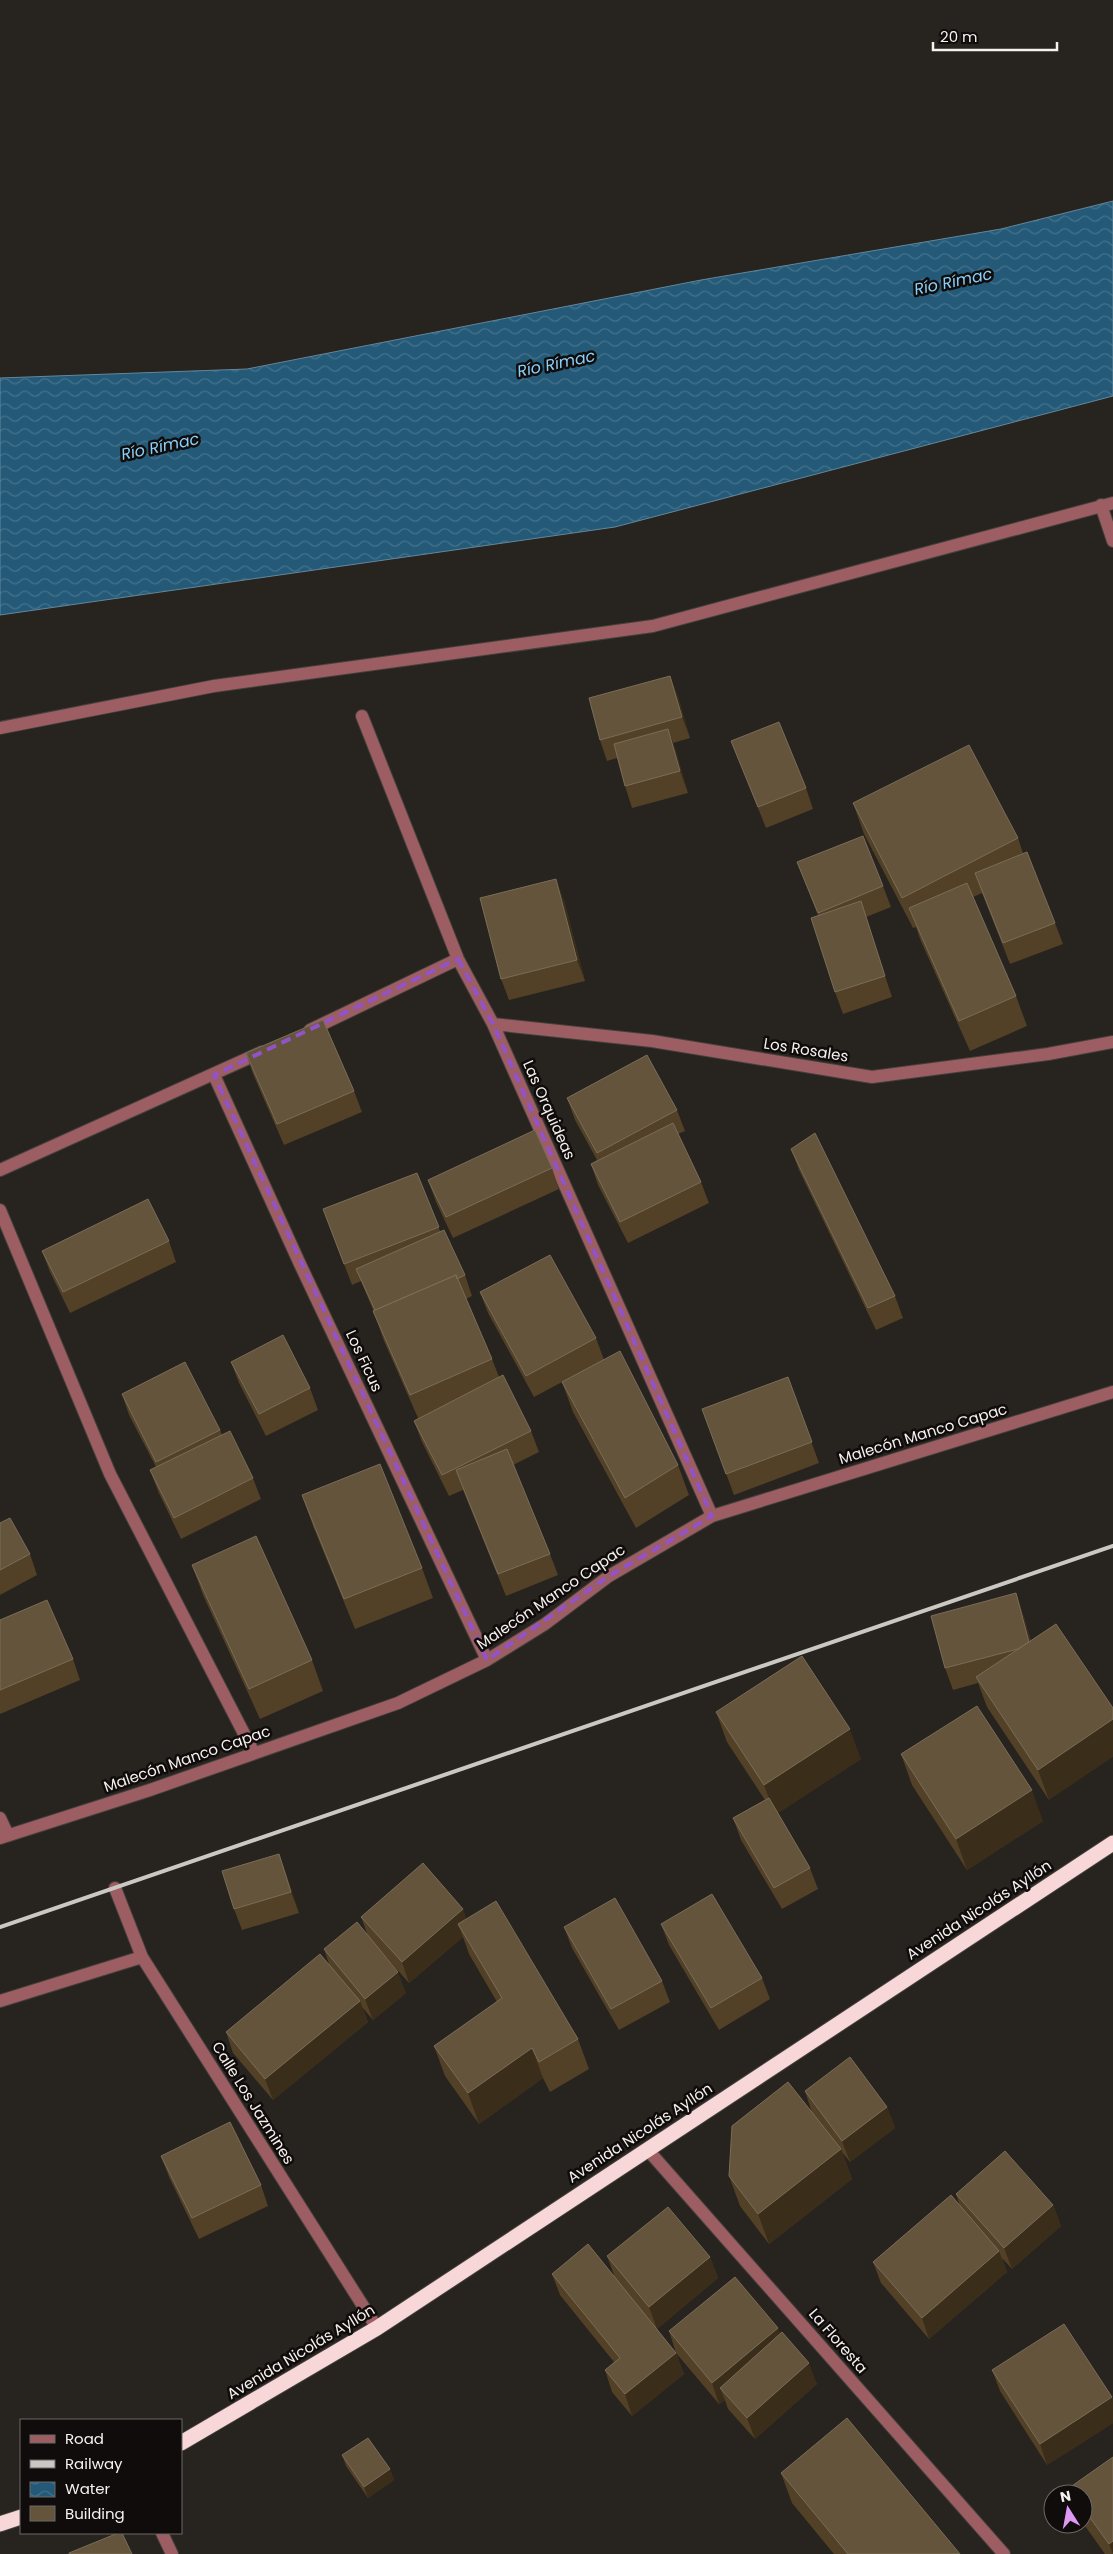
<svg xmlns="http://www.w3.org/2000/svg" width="1113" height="2554" viewBox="0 0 1113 2554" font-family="Poppins,sans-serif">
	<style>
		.water { fill: url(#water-waves); stroke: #62879b }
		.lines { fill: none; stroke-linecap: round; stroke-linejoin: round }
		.street-casing { stroke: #44403b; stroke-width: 14 }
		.highway-casing { stroke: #44403b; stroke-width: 17 }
		.street { stroke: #9c5d63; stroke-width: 12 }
		.highway { stroke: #f8d7d9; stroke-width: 15 }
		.rail { stroke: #cbc8c4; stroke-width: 4 }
		.wall { fill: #524127 }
		.shaded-wall { fill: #3a2d1a }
		.building { fill: #64543c; stroke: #7a6d58 }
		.marked { fill: none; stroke: #9353c8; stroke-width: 4; stroke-dasharray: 10 6; stroke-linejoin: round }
		.labels { text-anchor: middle; stroke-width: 5; stroke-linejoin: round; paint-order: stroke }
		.street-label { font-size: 15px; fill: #f4f1ee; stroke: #0f0c0b }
		.water-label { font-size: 16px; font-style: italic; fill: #88cffa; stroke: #0f0c0b }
	</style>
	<defs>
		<pattern id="water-waves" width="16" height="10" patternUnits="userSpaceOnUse" patternTransform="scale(1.25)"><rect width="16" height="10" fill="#245a78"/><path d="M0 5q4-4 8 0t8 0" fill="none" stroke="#44728c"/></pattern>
	</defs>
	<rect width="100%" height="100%" fill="#27231e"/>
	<path class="water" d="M 1113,201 L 1113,396 L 615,527 L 0,615 L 0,378 L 247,369 L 701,280 L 1001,229 Z"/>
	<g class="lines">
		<g class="street-casing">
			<path id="street" d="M 1101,505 L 1113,541
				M 362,716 L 458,959 L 493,1024 L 712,1516
				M 0,728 L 214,686 L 653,626 L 1113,503
				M 493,1024 L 652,1041 L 872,1077 L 1048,1054 L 1113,1042
				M 310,1030 L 458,959
				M 214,1075 L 299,1262 L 487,1660
				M 0,1170 L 262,1052
				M 0,1210 L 110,1474 L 254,1753
				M 0,1818 L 8,1835
				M 0,1838 L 150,1790 L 398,1703 L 487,1660 L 545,1624 L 609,1576 L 712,1516 L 1113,1392
				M 115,1888 L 142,1957 L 377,2328
				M 0,2001 L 142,1957
				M 647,2149 L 1004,2554
				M 162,2533 L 172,2554"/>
		</g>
		<g class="highway-casing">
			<path id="highway" d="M 181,2443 L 377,2328 L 1113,1843
				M 0,2524 L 21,2517"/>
		</g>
		<use href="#street" class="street"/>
		<use href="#highway" class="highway"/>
		<path class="rail" d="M 0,1927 L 1113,1546"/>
	</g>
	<path class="wall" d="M 670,676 L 678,697 L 690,738 L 673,743 L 688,793 L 632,808 L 625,786 L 617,758 L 607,761 L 600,740 Z
		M 731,741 L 806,788 L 813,809 L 766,828 Z
		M 853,803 L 1018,838 L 1023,853 L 1055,923 L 1063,944 L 1010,964 L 982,893 L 973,897 L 1016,996 L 1027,1026 L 970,1051 L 920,939 L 916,927 L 913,928 L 864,834 Z
		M 797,862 L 883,886 L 891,907 L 866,917 L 892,997 L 843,1014 L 835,992 L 818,915 Z
		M 564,900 L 585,981 L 509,1000 L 501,979 Z
		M 246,1053 L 354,1091 L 362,1112 L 284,1145 L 253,1074 Z
		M 567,1098 L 677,1110 L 685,1131 L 678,1134 L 701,1182 L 709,1203 L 628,1243 L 598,1185 L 591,1164 L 597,1160 L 575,1120 Z
		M 791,1149 L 895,1296 L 903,1318 L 876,1330 L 799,1170 Z
		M 552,1168 L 559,1189 L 453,1238 L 436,1202 L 428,1180 Z
		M 417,1173 L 440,1231 L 465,1275 L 472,1296 L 466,1299 L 492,1359 L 499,1377 L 531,1431 L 539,1452 L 513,1465 L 550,1554 L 558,1575 L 506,1596 L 463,1490 L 449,1496 L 422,1442 L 414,1421 L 418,1418 L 384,1341 L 373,1310 L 361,1281 L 352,1285 L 323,1209 Z
		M 169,1241 L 176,1262 L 70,1313 L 50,1272 L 42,1251 Z
		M 480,1292 L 596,1338 L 604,1360 L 678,1465 L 689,1495 L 636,1528 L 573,1412 L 562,1382 L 592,1366 L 534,1397 L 488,1313 Z
		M 231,1362 L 310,1388 L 318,1410 L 266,1436 L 239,1383 Z
		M 788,1377 L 819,1463 L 734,1495 L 702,1409 Z
		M 122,1394 L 220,1430 L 222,1435 L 253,1478 L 261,1499 L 181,1539 L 158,1491 L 150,1470 L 156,1467 L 129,1415 Z
		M 302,1495 L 422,1568 L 433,1598 L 355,1629 L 313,1526 Z
		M 0,1523 L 30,1554 L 37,1575 L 0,1595 Z
		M 192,1565 L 312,1660 L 323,1691 L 260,1719 L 203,1595 Z
		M 1016,1593 L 1023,1614 L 1031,1641 L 1049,1800 L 987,1707 L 978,1683 L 953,1690 L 945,1668 Z
		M 0,1620 L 73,1659 L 80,1680 L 0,1714 Z
		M 716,1712 L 861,1759 L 778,1813 L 810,1868 L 818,1889 L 782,1909 L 741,1840 L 733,1818 L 765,1800 L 727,1742 Z
		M 901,1754 L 1043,1821 L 967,1870 L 912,1785 Z
		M 279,1854 L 299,1913 L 242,1930 L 234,1909 Z
		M 463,1909 L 466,1919 L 578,2039 L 589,2069 L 550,2092 L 543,2078 L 479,2124 L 445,2076 L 434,2046 L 497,2002 L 469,1954 L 463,1937 L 409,1983 L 378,1948 L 406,1993 L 373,2020 L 362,2007 L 368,2022 L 273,2100 L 233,2053 L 226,2032 L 329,1964 L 324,1949 L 368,1936 L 361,1917 Z
		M 661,1924 L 762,1978 L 770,1999 L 719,2030 L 669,1945 Z
		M 564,1927 L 662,1981 L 670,2002 L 619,2030 L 572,1948 Z
		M 805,2091 L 887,2107 L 895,2128 L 850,2162 L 842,2152 L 852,2179 L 769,2244 L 740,2206 L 729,2176 L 812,2113 Z
		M 161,2156 L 261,2185 L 268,2206 L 199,2239 L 169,2177 Z
		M 956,2194 L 1053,2205 L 1061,2226 L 1012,2269 L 1002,2258 L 1007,2272 L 929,2339 L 881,2283 L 873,2262 L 960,2206 Z
		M 607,2256 L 710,2257 L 718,2278 L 657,2329 L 676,2353 L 684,2374 L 632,2416 L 612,2392 L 605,2370 L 614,2362 L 560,2295 L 552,2274 L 614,2275 Z
		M 778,2328 L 780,2334 L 817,2384 L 755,2439 L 728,2409 L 725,2400 L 719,2404 L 676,2353 L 669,2331 Z
		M 992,2370 L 1112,2397 L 1113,2401 L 1113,2423 L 1047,2465 L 1000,2391 Z
		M 342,2455 L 390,2469 L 394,2480 L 368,2498 L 346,2466 Z
		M 1113,2457 L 1113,2554 L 1105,2554 L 1083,2523 L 1083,2494 L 1071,2494 L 1069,2488 Z
		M 781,2473 L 960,2554 L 834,2554 L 792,2503 Z"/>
	<path class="shaded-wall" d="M 670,676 L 678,697 L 690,738 L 682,717 Z
		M 668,729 L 676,750 L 688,793 L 680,771 Z
		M 556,879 L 564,900 L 585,981 L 577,960 Z
		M 861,901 L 868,922 L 892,997 L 885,976 Z
		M 1016,1593 L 1023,1614 L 1038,1667 L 1030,1646 Z
		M 1113,1719 L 1113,1757 L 1049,1800 L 1038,1770 Z
		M 850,1729 L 861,1759 L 775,1815 L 764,1785 Z
		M 1032,1790 L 1043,1821 L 967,1870 L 956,1839 Z
		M 279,1854 L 287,1875 L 299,1913 L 291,1892 Z
		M 463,1909 L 470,1930 L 458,1924 L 463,1937 L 409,1983 L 402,1962 Z
		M 398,1972 L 406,1993 L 373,2020 L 365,1999 Z
		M 360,2001 L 368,2022 L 273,2100 L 265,2079 Z
		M 532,2048 L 543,2078 L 479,2124 L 468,2093 Z
		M 887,2107 L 895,2128 L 850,2162 L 842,2141 Z
		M 841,2149 L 852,2179 L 769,2244 L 758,2214 Z
		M 1053,2205 L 1061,2226 L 1012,2269 L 1004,2248 Z
		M 999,2251 L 1007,2272 L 929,2339 L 922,2318 Z
		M 710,2257 L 718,2278 L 657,2329 L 649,2307 Z
		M 778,2328 L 786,2349 L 720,2388 L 725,2400 L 719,2404 L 712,2383 Z
		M 676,2353 L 684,2374 L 632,2416 L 625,2394 Z
		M 809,2363 L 817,2384 L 755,2439 L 747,2418 Z
		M 1112,2397 L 1113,2401 L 1113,2423 L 1047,2465 L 1040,2444 Z
		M 390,2469 L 394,2480 L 368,2498 L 364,2487 Z
		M 1113,2541 L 1113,2554 L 1109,2544 Z"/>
	<path class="building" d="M 670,676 L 682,717 L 600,740 L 589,698 Z
		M 779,722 L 806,788 L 758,807 L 731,741 Z
		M 668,729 L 680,771 L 625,786 L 614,744 Z
		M 969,745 L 1018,838 L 902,898 L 853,803 Z
		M 863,836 L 883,886 L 818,913 L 797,862 Z
		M 1027,852 L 1055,923 L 1003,943 L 975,873 Z
		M 556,879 L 577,960 L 501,979 L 480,898 Z
		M 967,883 L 1016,996 L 959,1021 L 909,908 Z
		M 861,901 L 885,976 L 835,992 L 811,918 Z
		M 323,1020 L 354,1091 L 277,1124 L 246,1053 Z
		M 647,1055 L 677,1110 L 597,1153 L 567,1098 Z
		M 673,1123 L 701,1182 L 620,1222 L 591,1164 Z
		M 535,1130 L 552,1168 L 446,1217 L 428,1180 Z
		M 815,1133 L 895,1296 L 868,1308 L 791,1149 Z
		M 417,1173 L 439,1227 L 344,1264 L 323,1209 Z
		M 148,1199 L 169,1241 L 63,1292 L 42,1251 Z
		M 444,1230 L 465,1275 L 457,1279 L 456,1275 L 375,1310 L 356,1269 Z
		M 550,1255 L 596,1338 L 526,1376 L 480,1292 Z
		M 456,1275 L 492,1359 L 410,1395 L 373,1311 Z
		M 283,1335 L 310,1388 L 259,1414 L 231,1362 Z
		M 620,1351 L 678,1465 L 625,1498 L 562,1382 Z
		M 185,1362 L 220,1430 L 156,1462 L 122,1394 Z
		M 503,1375 L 531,1431 L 442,1475 L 414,1421 Z
		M 788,1377 L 812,1442 L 726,1474 L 702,1409 Z
		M 230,1431 L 253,1478 L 174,1518 L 150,1470 Z
		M 507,1449 L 550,1554 L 498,1574 L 456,1470 Z
		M 380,1464 L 422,1568 L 344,1599 L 302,1495 Z
		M 10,1518 L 30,1554 L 0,1570 L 0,1523 Z
		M 256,1536 L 312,1660 L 249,1689 L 192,1565 Z
		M 1016,1593 L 1029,1642 L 1018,1649 L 945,1668 L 931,1616 Z
		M 47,1600 L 73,1659 L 0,1690 L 0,1620 Z
		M 1056,1624 L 1113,1708 L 1113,1719 L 1038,1770 L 976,1677 Z
		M 802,1656 L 850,1729 L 764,1785 L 716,1712 Z
		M 977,1706 L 1032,1790 L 956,1839 L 901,1754 Z
		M 769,1798 L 810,1868 L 774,1888 L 733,1818 Z
		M 279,1854 L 291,1892 L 234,1909 L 222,1871 Z
		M 423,1863 L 463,1909 L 402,1962 L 361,1917 Z
		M 712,1894 L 762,1978 L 711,2008 L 661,1924 Z
		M 615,1898 L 662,1981 L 611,2009 L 564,1927 Z
		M 496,1901 L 578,2039 L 539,2062 L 532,2048 L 468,2093 L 434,2046 L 502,1998 L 458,1924 Z
		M 357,1922 L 398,1972 L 365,1999 L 324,1949 Z
		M 320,1954 L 360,2001 L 265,2079 L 226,2032 Z
		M 850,2057 L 887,2107 L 842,2141 L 805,2091 Z
		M 788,2082 L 841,2149 L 758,2214 L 729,2176 L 732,2126 Z
		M 230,2122 L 261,2185 L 192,2218 L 161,2156 Z
		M 1005,2151 L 1053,2205 L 1004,2248 L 956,2194 Z
		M 951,2195 L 999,2251 L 922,2318 L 873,2262 Z
		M 668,2207 L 710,2257 L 649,2307 L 607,2256 Z
		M 588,2244 L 676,2353 L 625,2394 L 605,2370 L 620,2358 L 552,2274 Z
		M 735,2277 L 778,2328 L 712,2383 L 669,2331 Z
		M 1064,2324 L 1112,2397 L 1040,2444 L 992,2370 Z
		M 782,2332 L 809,2363 L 747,2418 L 720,2388 Z
		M 847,2418 L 960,2554 L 848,2554 L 781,2473 Z
		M 368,2438 L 390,2469 L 364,2487 L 342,2455 Z
		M 1113,2457 L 1113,2541 L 1109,2544 L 1083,2508 L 1083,2494 L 1073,2494 L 1069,2488 Z
		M 118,2533 L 122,2533 L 132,2554 L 69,2554 L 69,2553 Z"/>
	<path class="marked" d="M 458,959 L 493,1024 L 712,1516 L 609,1576 L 487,1660 L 214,1075 Z"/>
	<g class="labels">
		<g class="street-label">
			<text transform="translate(806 1050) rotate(9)" y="5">Los Rosales</text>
			<text transform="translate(549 1110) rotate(66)" y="5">Las Orquideas</text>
			<text transform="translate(364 1361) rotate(65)" y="5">Los Ficus</text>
			<text transform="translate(923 1434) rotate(-17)" y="5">Malecón Manco Capac</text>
			<text transform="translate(551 1597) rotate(-34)" y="5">Malecón Manco Capac</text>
			<text transform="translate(187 1759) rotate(-19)" y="5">Malecón Manco Capac</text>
			<text transform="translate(979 1910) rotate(-33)" y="5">Avenida Nicolás Ayllón</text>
			<text transform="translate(253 2103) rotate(58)" y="5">Calle Los Jazmines</text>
			<text transform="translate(640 2133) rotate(-33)" y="5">Avenida Nicolás Ayllón</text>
			<text transform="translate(838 2341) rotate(49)" y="5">La Floresta</text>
			<text transform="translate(301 2352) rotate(-31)" y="5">Avenida Nicolás Ayllón</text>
		</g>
		<g class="water-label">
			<text transform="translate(953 281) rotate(-12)" y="6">Río Rímac</text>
			<text transform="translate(556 363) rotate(-12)" y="6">Río Rímac</text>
			<text transform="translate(160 446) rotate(-12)" y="6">Río Rímac</text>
		</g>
	</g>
	<rect x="20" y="2419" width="162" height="115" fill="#0f0c0b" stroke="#6b6866"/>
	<rect x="30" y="2435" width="25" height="8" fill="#9c5d63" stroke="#6b6866"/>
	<text x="65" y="2444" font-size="15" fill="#f4f1ee">Road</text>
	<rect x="30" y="2460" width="25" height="8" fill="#cbc8c4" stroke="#6b6866"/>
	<text x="65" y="2469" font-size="15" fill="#f4f1ee">Railway</text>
	<rect x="30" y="2482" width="25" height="15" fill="url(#water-waves)" stroke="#6b6866"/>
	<text x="65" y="2494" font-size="15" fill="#f4f1ee">Water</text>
	<rect x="30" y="2506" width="25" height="15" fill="#64543c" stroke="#6b6866"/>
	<text x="65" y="2519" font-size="15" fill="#f4f1ee">Building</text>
	<g transform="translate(1068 2509) rotate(349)"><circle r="24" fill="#0f0c0b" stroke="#6b6866"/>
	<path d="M0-4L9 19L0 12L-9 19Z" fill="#dd99f3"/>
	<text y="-8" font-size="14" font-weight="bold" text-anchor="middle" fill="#f4f1ee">N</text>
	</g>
	<path d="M933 42v8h124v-8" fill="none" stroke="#f4f1ee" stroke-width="2.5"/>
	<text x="940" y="42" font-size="15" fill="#f4f1ee" stroke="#0f0c0b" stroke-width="4" paint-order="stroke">20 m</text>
</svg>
